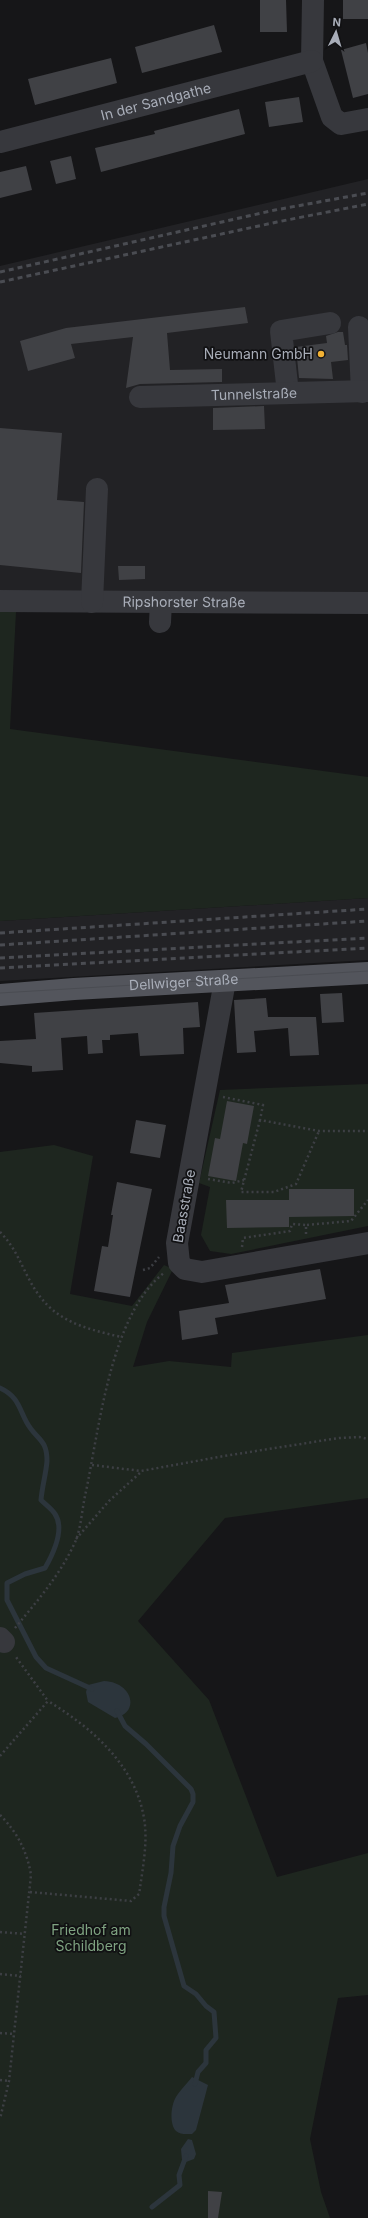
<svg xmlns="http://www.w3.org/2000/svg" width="368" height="2218" viewBox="0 0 368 2218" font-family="Inter,sans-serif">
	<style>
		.built { fill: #222225 }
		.green { fill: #1e261f }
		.water { fill: #2c353c }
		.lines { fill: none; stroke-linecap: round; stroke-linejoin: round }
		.stream { stroke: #2c353c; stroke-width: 5 }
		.building { fill: #404145 }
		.path { stroke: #3d3f44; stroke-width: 2.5; stroke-dasharray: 2 3; stroke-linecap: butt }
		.minor { stroke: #37383d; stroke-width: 22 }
		.major { stroke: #53555c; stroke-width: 22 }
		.tram { stroke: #4a4c52; stroke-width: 1 }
		.rail { stroke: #4a4c52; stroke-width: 3; stroke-dasharray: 5 4; stroke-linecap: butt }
		.poi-dot { fill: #f2b134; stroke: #111113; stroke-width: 1.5 }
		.labels { text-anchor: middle; stroke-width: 3.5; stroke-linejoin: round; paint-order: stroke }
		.street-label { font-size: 14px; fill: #a8adb8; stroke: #111113 }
		.poi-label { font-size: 14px; fill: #a8adb8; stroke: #111113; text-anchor: end }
		.park-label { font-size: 14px; fill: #7fa381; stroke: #111113 }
	</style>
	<rect width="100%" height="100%" fill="#161618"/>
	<path class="built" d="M 368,179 L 368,599 L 0,596 L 0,266 Z
		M 368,898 L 368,960 L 0,981 L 0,921 Z"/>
	<path class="green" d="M 0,611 L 16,612 L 10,729 L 368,777 L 368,898 L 0,921 Z
		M 368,1084 L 368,1226 L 231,1254 L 210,1251 L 201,1235 L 210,1187 L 199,1183 L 220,1090 Z
		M 54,1145 L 93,1156 L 70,1294 L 132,1306 L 164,1265 L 173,1269 L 147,1322 L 133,1367 L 169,1361 L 231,1367 L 232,1353 L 368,1335 L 368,1498 L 225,1518 L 138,1621 L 209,1700 L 277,1877 L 368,1853 L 368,1995 L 338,1998 L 310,2139 L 321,2192 L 330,2218 L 0,2218 L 0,1152 Z"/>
	<path class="water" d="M 104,1681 C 132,1682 141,1712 115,1718 L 88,1702 L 86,1692 L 88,1685 Z
		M 192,2077 L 208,2085 L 196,2130 L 192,2134 C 187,2134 180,2135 176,2131 C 169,2124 171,2105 176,2097 C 180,2090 187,2084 192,2077 Z
		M 188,2139 L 192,2140 L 196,2154 L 194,2159 L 186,2162 L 182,2160 L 181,2149 Z"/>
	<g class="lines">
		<path class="stream" d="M 0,1388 C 22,1398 19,1414 31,1429 C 40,1441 47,1442 47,1461 C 46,1474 42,1487 41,1500 C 46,1505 52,1509 55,1514 C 65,1529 53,1554 45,1568 L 25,1574 L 7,1583 L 7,1600 L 36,1657 L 46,1668 L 92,1689
			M 117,1711 L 125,1726 L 146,1744 L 191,1789 L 193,1794 L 193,1802 L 180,1826 L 173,1846 L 171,1873 L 164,1907 L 164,1916 L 184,1986 L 196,1994 L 206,2006 L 214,2012 L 216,2038 L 206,2050 L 206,2063 L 198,2072 L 195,2084
			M 152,2207 L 180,2185 L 179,2175 L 186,2156"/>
	</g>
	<path class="building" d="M 260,0 L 286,0 L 287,32 L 260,32 Z
		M 343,0 L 368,0 L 368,19 L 343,19 Z
		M 214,25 L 222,52 L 142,73 L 135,47 Z
		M 366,43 L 368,53 L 368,94 L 353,98 L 341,50 Z
		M 111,58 L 117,83 L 35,105 L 28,79 Z
		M 299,97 L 303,122 L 269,127 L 265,102 Z
		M 239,109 L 245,134 L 101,172 L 95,148 L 155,134 L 154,131 Z
		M 71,156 L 76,179 L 56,184 L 50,161 Z
		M 26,166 L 32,190 L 0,198 L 0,172 Z
		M 245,307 L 248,323 L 167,333 L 170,370 L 222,369 L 222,382 L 140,384 L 126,388 L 133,337 L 71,344 L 75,358 L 28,371 L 20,341 L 66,328 Z
		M 338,332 L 343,332 L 345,345 L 347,345 L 348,360 L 331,362 L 333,379 L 299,378 L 296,347 L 327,343 L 326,336 Z
		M 264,406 L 265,429 L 213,430 L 213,408 Z
		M 0,428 L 62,433 L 57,500 L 84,502 L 81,573 L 0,565 Z
		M 118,566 L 145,566 L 145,579 L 119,580 Z
		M 342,993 L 344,1022 L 322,1023 L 320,994 Z
		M 266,998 L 268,1017 L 316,1017 L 319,1055 L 290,1056 L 288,1028 L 254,1031 L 256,1052 L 237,1053 L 234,1000 Z
		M 198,1002 L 200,1027 L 183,1028 L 184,1054 L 140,1056 L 138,1033 L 110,1035 L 110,1040 L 102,1040 L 103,1053 L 88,1054 L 87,1036 L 61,1038 L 63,1070 L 32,1072 L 32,1066 L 0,1063 L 0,1041 L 36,1039 L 34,1013 Z
		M 227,1101 L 254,1106 L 247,1144 L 243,1143 L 236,1181 L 208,1176 L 215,1138 L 220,1139 Z
		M 136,1120 L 166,1125 L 160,1158 L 130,1153 Z
		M 117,1182 L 152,1189 L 130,1297 L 94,1291 L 102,1246 L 108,1247 L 113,1215 L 111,1215 Z
		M 289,1189 L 354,1189 L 354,1216 L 289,1217 L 289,1227 L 227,1228 L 226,1200 L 289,1200 Z
		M 320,1269 L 326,1299 L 215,1318 L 218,1334 L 182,1340 L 179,1311 L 229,1303 L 225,1285 Z
		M 208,2191 L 222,2192 L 218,2218 L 208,2218 Z"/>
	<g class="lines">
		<path class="path" d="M 223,1097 L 263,1105 L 260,1120 L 319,1131 L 368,1131
			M 260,1120 L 241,1192 L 274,1192 L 296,1184 L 319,1131
			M 208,1179 L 232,1183 L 244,1180
			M 0,1232 C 14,1246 20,1262 29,1279 C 50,1320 79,1327 121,1337
			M 306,1234 L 306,1225 L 351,1221 L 368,1200
			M 242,1247 L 243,1238 L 290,1231 L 292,1224 L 306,1225
			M 143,1270 L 150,1268 L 159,1257
			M 92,1465 L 141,1471 L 224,1456 L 339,1438 L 359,1437 L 368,1439
			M 76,1539 L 109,1501 L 141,1472
			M 15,1628 C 38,1600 61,1574 76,1540 C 81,1527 82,1510 85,1496 C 99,1432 110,1314 164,1273
			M 0,1756 L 48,1701 L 16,1657
			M 0,1815 C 17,1832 27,1851 31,1875 L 9,2081 L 0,2119
			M 30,1892 L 131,1901 L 139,1894 L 140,1888 C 143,1866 148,1841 144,1818 C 135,1765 92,1728 48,1701
			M 0,1932 L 25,1934
			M 0,1974 L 21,1976
			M 0,2033 L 15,2034
			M 0,2080 L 9,2081"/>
		<g class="minor">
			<path d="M 313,0 L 312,61 L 332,117 L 341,124 L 368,119"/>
			<path id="s1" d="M 0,142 L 312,61"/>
			<path d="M 359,327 L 362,392"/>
			<path d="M 288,393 L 281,331 L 330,323"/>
			<path id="s2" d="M 140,397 L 368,391"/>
			<path id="s3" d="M 0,601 L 368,603"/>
			<path d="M 92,602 L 97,489"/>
			<path d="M 160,622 L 161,602"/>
			<path d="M 225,981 L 177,1243 L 179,1263 L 185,1269 L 202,1272 L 368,1243"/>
			<path d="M 0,1638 L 4,1642"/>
		</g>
		<path class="major" d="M 0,995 L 74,989 L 368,973"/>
		<path class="tram" id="s4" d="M 0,993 L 368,971"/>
		<path class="rail" d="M 0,272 L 275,210 L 368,193
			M 0,282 L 277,222 L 368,204
			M 0,933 L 368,909
			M 0,945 L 368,921
			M 0,958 L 368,938
			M 0,968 L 368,948"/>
	</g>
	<circle class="poi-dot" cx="321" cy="354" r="4"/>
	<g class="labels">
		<g class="street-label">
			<text dy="5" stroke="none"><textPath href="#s1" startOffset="161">In der Sandgathe</textPath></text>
			<text dy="5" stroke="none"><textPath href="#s2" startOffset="114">Tunnelstraße</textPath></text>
			<text dy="5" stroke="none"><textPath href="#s3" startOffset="184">Ripshorster Straße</textPath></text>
			<text dy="5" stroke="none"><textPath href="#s4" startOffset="184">Dellwiger Straße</textPath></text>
			<text transform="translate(184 1206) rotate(-80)" y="5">Baasstraße</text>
		</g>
		<g class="poi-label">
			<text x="313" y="359">Neumann GmbH</text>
		</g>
		<g class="park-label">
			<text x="91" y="1935">Friedhof am<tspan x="91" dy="16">Schildberg</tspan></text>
		</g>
	</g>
	<g transform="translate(336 32) rotate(5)" stroke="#111113" stroke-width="3" paint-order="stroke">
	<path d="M0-3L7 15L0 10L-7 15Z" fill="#a8adb8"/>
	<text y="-6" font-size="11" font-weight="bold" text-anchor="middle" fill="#a8adb8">N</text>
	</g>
</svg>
